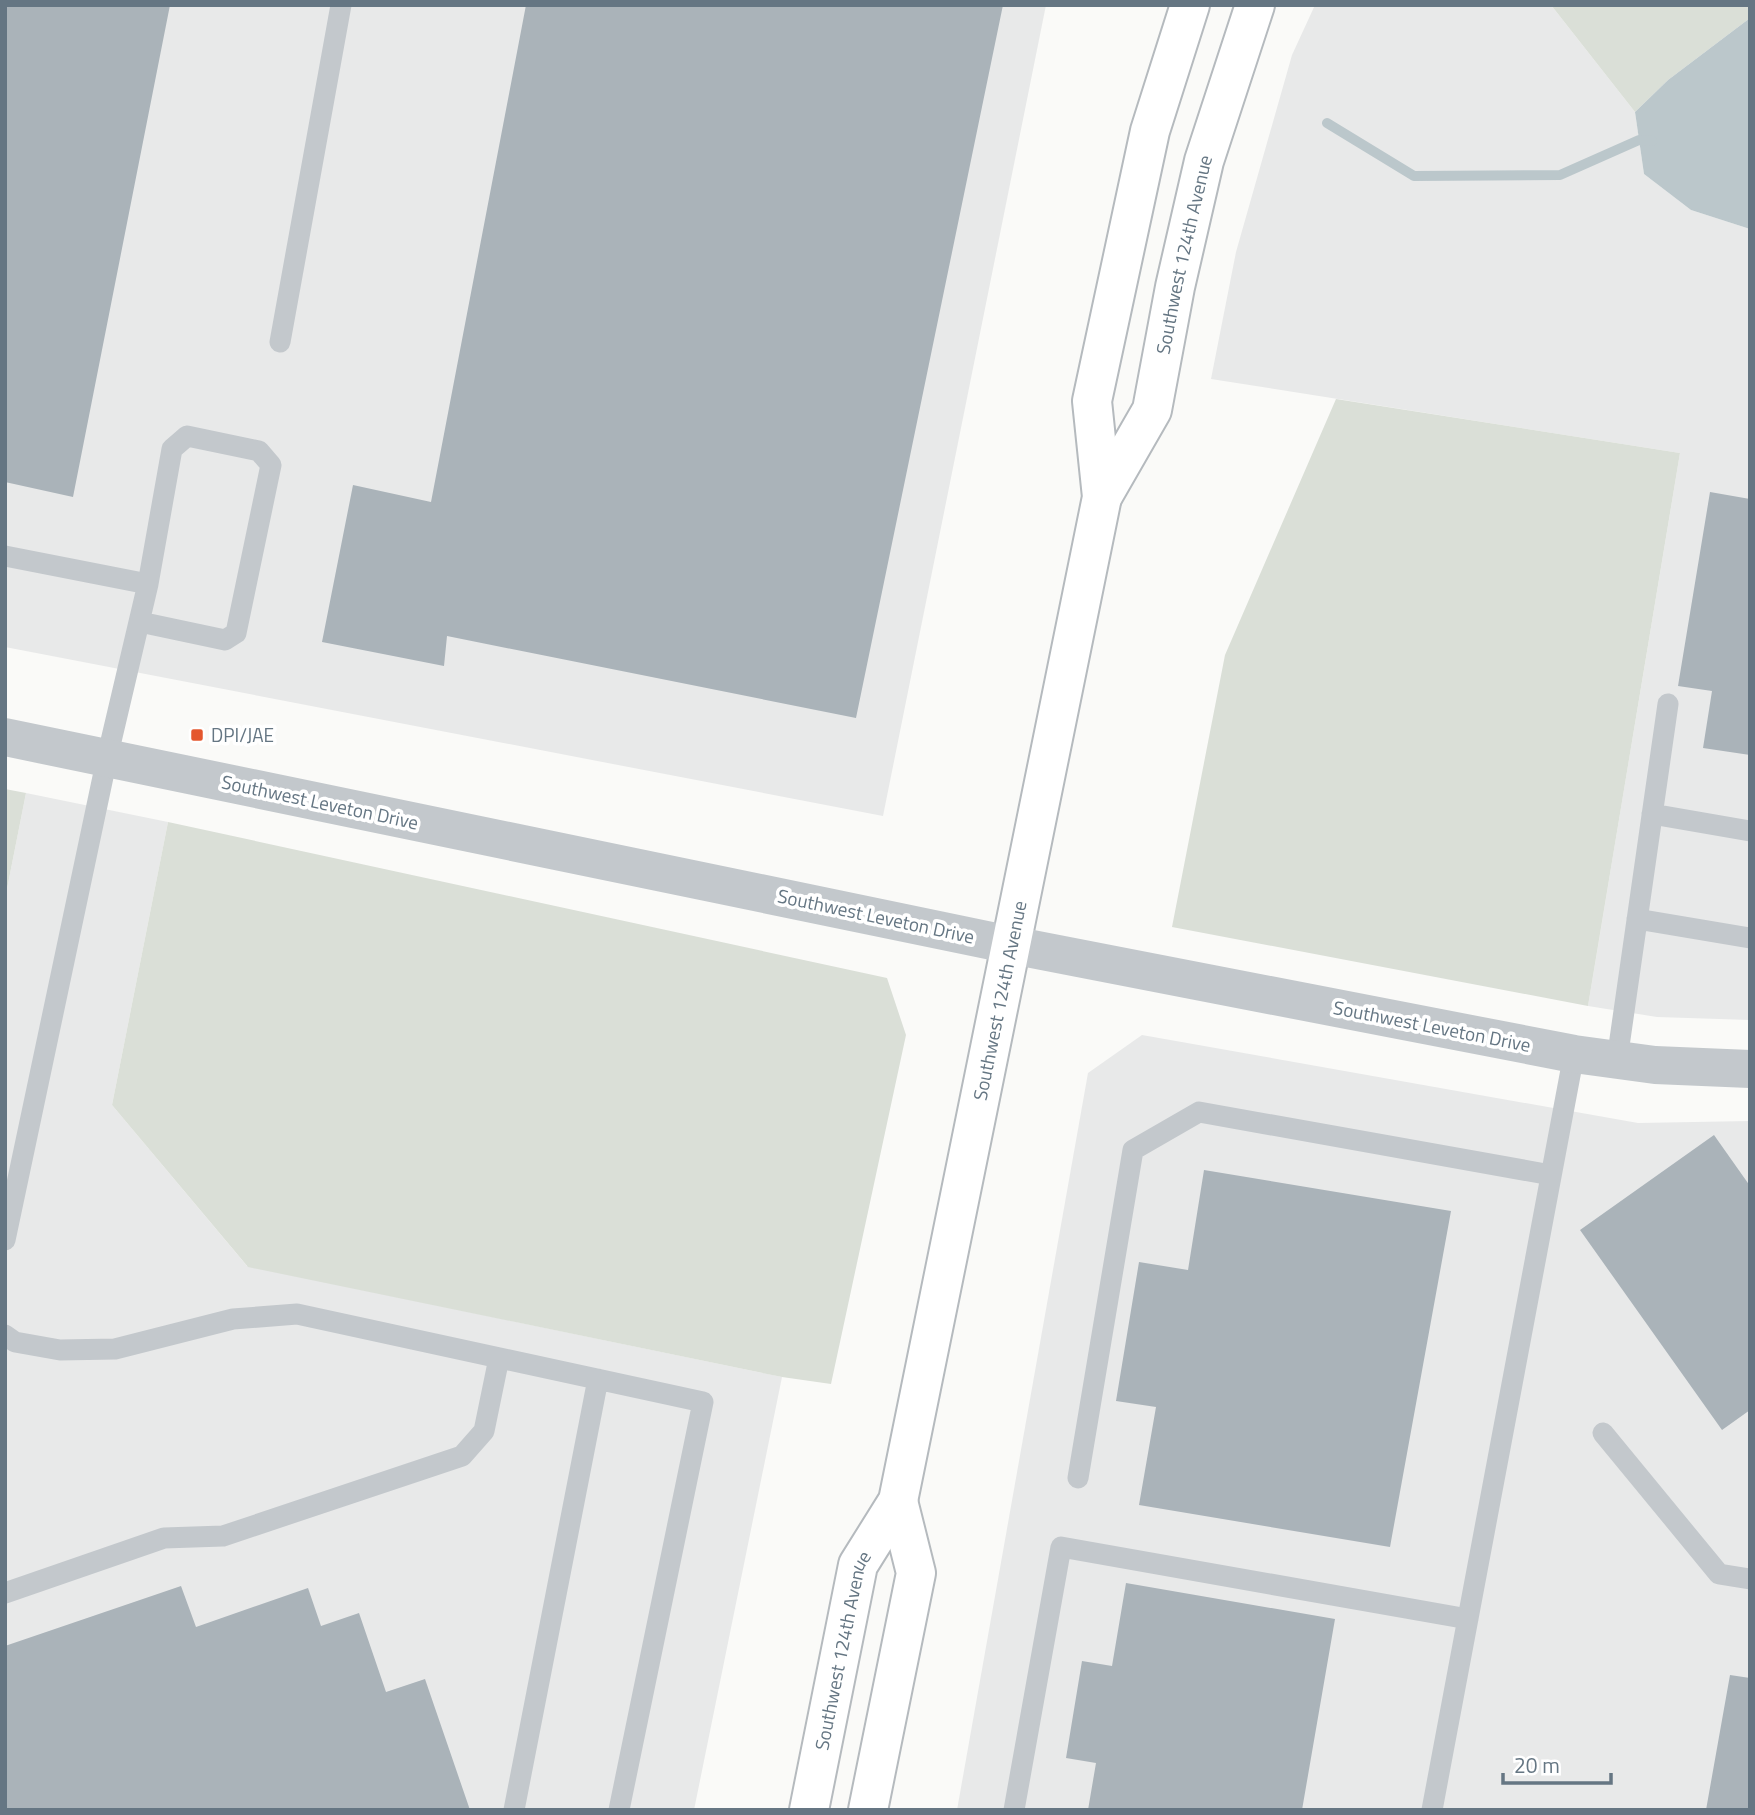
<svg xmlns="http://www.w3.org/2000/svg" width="1755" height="1815" viewBox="0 0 1755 1815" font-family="'Titillium Web',sans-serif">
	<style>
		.built { fill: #e8e9e9 }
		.green { fill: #dadfd7 }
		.water { fill: #bbc7cb }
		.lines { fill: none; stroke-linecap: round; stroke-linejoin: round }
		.stream { stroke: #bbc7cb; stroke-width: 10 }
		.building { fill: #aab3b9 }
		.primary-casing { stroke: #b5babe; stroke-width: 42 }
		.service { stroke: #c3c8cc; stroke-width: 21 }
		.tertiary { stroke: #c3c8cc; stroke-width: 38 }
		.primary { stroke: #fff; stroke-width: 38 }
		.poi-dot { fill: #e4572e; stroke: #fff; stroke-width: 2.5 }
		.labels { text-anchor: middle; stroke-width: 7; stroke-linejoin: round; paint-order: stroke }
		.street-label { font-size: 19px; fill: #657683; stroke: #fff }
		.poi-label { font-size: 19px; fill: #657683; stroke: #fff; text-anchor: start }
	</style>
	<rect width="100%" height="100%" fill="#fafaf8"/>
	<path class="built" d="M 5,5 L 1046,5 L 883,816 L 5,647 Z
		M 1315,5 L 1551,5 L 1635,112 L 1644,174 L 1691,210 L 1750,229 L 1750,1020 L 1657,1017 L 1588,1006 L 1680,453 L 1211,379 L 1236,252 L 1292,55 Z
		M 26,793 L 168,822 L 112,1105 L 247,1266 L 782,1377 L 694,1810 L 5,1810 L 5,899 Z
		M 1142,1035 L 1638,1123 L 1750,1121 L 1750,1810 L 957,1810 L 1088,1073 Z"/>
	<path class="green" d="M 1551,5 L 1750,5 L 1750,18 L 1668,80 L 1635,112 Z
		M 1336,399 L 1680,453 L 1588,1006 L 1172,927 L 1225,655 Z
		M 5,789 L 26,793 L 5,899 Z
		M 168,822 L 887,978 L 906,1035 L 831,1384 L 782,1377 L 248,1267 L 112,1105 Z"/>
	<path class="water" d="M 1750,18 L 1750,229 L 1691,210 L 1644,174 L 1635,112 L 1668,80 Z"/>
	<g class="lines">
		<path class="stream" d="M 1327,123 L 1414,176 L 1560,175 L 1639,140 L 1652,141"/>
	</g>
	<path class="building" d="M 5,5 L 170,5 L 73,497 L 5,482 Z
		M 526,5 L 1003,5 L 856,718 L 447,636 L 444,666 L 322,642 L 353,485 L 431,502 Z
		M 1710,492 L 1750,499 L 1750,755 L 1703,748 L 1712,691 L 1678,686 Z
		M 1714,1135 L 1750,1186 L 1750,1410 L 1722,1430 L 1580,1230 Z
		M 1204,1170 L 1451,1211 L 1390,1547 L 1139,1505 L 1156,1407 L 1116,1401 L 1139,1262 L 1188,1270 Z
		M 1126,1583 L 1335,1619 L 1302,1810 L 1088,1810 L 1096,1763 L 1066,1758 L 1082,1661 L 1112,1666 Z
		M 181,1586 L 196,1627 L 308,1588 L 321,1626 L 359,1613 L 386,1692 L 425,1679 L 470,1810 L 5,1810 L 5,1646 Z
		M 1730,1675 L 1750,1678 L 1750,1810 L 1706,1810 Z"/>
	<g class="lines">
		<g class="primary-casing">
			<g id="primary">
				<path id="s1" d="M 1102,497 L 1152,410 L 1175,287 L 1204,161 L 1255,5"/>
				<path id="s2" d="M 809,1810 L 858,1565 L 898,1501 L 1102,497 L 1092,401 L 1150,131 L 1190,5"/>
				<path d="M 868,1810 L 916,1573 L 898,1501"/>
			</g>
		</g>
		<path class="service" d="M 280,342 L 341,5
			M 5,556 L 148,584 L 107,758 L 5,1240
			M 140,622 L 225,640 L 236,633 L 271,465 L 259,451 L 187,436 L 172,449 L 148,584
			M 1652,814 L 1750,831
			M 1637,919 L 1750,938
			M 1617,1060 L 1668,704
			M 5,1335 L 15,1342 L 60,1350 L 115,1349 L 233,1319 L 297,1314 L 703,1402 L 619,1810
			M 1603,1433 L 1719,1574 L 1750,1579
			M 1078,1478 L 1133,1150 L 1199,1112 L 1551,1175
			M 5,1593 L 164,1538 L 223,1536 L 462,1456 L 484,1431 L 499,1358
			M 514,1810 L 598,1379
			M 1014,1810 L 1061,1547 L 1468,1619
			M 1432,1810 L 1574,1054"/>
		<path class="tertiary" d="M 5,737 L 1011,945 L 1574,1054 L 1655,1065 L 1750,1069"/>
		<use href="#primary" class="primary"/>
	</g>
	<rect class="poi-dot" x="190" y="728" width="14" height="14" rx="3.5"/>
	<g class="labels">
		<g class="street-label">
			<text dy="7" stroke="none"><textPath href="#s1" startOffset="259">Southwest 124th Avenue</textPath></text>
			<text transform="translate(320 802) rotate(12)" y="7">Southwest Leveton Drive</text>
			<text transform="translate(876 916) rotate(12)" y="7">Southwest Leveton Drive</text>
			<text dy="7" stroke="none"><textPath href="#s2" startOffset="836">Southwest 124th Avenue</textPath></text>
			<text transform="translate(1432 1026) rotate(11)" y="7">Southwest Leveton Drive</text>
			<text dy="7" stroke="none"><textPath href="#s2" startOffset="163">Southwest 124th Avenue</textPath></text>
		</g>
		<g class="poi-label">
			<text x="211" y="742">DPI/JAE</text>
		</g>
	</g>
	<rect width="1755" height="1815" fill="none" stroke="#657683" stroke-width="14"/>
	<path d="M1503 1773v10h108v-10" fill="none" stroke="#657683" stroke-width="3.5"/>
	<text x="1514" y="1773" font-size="21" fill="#657683" stroke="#ffffff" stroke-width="5" paint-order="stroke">20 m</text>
</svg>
